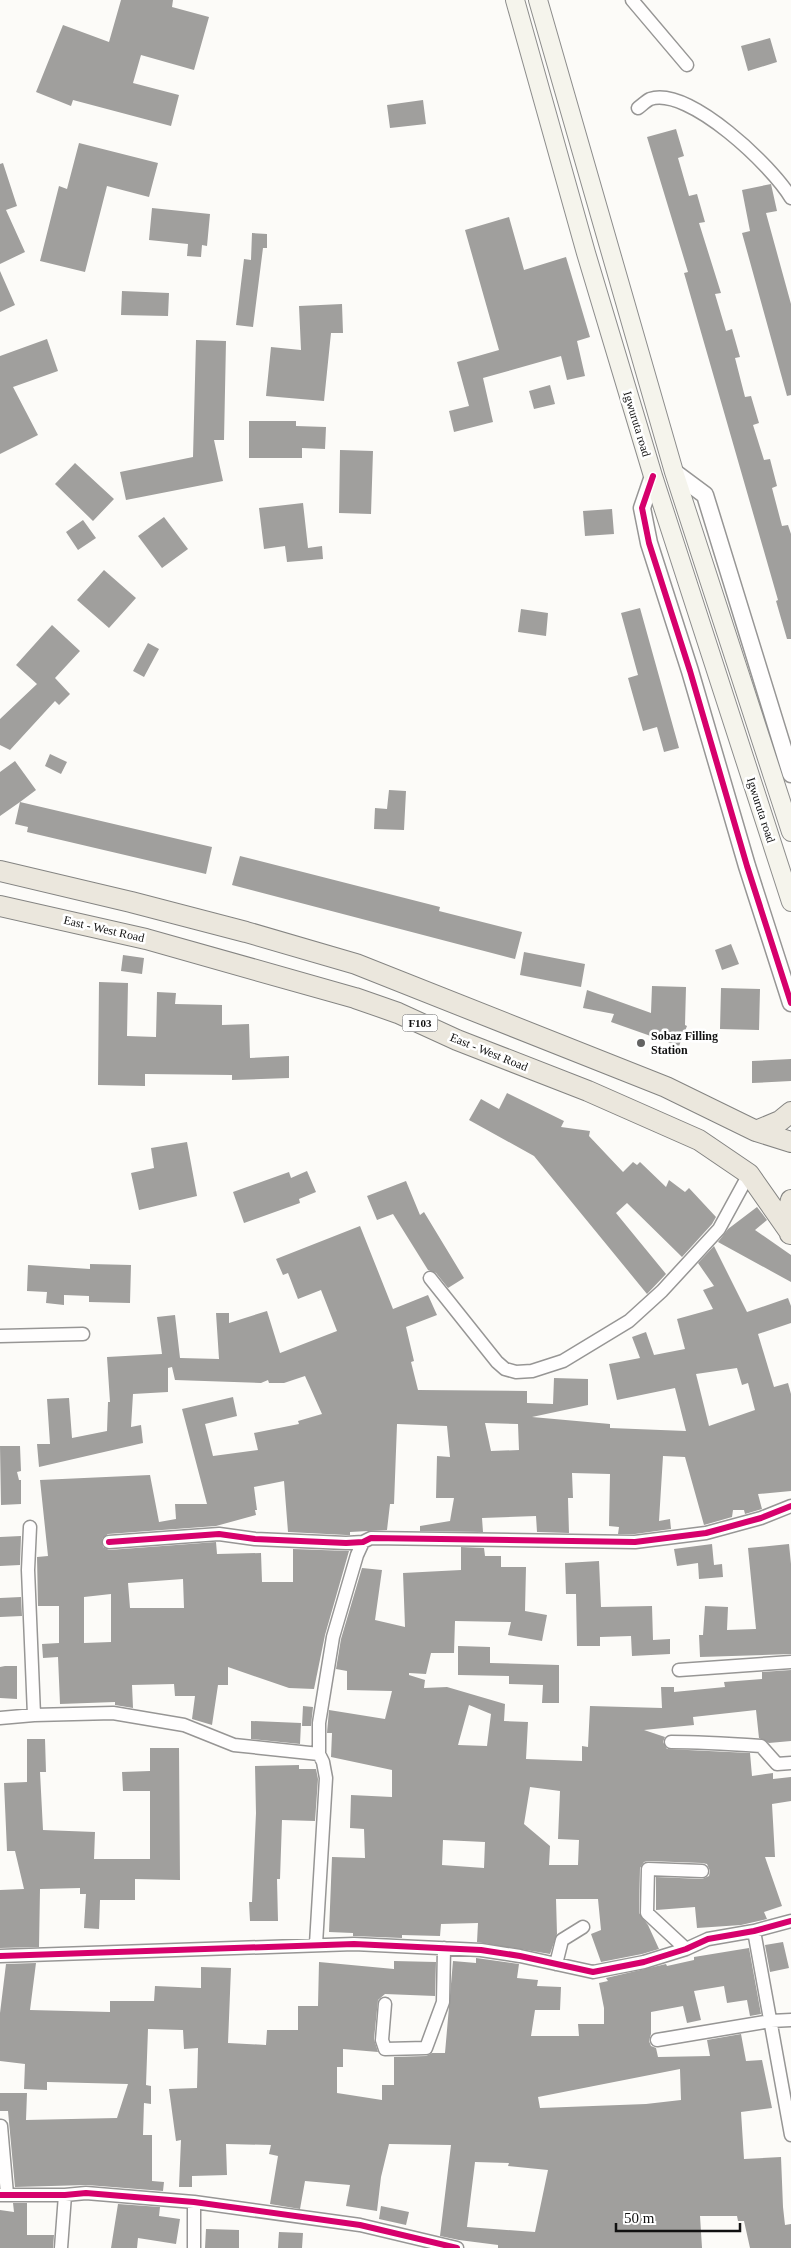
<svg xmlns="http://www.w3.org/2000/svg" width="791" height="2248" viewBox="0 0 791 2248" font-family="'Times New Roman',serif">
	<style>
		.building { fill: #a09f9d; fill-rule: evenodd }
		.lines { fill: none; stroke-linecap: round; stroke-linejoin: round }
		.minor-casing { stroke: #979695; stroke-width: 15 }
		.tertiary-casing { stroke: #979695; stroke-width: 19 }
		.secondary-casing { stroke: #8d8d8c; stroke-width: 20 }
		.primary-casing { stroke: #848482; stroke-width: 22 }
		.minor { stroke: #fffefe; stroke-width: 12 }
		.tertiary { stroke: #fffefe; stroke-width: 16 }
		.secondary { stroke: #f5f4ec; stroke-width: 18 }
		.primary { stroke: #ebe7dd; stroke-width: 20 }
		.cycleway-casing { stroke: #fff; stroke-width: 9 }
		.cycleway { stroke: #d6006c; stroke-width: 6 }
		.poi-dot { fill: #636362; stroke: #fff; stroke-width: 2 }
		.labels { text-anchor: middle; stroke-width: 5; stroke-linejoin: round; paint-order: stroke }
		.shield { fill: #fff; stroke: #585858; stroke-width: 1 }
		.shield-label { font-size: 11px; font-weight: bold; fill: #111 }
		.street-label { font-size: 12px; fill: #111; stroke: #fff }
		.poi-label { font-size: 12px; font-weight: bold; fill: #111; stroke: #fff; text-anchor: start }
	</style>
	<rect width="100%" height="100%" fill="#fcfbf8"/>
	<path class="building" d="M 121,0 L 173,0 L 172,7 L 209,17 L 194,70 L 141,55 L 133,83 L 179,95 L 171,126 L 73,100 L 71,106 L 36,92 L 63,25 L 109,42 Z
		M 770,38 L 777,62 L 748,71 L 741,46 Z
		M 423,100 L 426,124 L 390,128 L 387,105 Z
		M 676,129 L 684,156 L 678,158 L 689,196 L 697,194 L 705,222 L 699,223 L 721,293 L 715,294 L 726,331 L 732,329 L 740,357 L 735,358 L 745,397 L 751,396 L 759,423 L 753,425 L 764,460 L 770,459 L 777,486 L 772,488 L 782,526 L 788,525 L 791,534 L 791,639 L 787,639 L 776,601 L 778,600 L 684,273 L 688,272 L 647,137 Z
		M 79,143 L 158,163 L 149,197 L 107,186 L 85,272 L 40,261 L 59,186 L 67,189 Z
		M 3,163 L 17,206 L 6,210 L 25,252 L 0,264 L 0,164 Z
		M 771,184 L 777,211 L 766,213 L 791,304 L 791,395 L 787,396 L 742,233 L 750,231 L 742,190 Z
		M 152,208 L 210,214 L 207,246 L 202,245 L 201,257 L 187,256 L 188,244 L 149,240 Z
		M 509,217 L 524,270 L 566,257 L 590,337 L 577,341 L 585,376 L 567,380 L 561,356 L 483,378 L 493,422 L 454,432 L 449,411 L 469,406 L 457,362 L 499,350 L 465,230 Z
		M 252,233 L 267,234 L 267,248 L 263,248 L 253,327 L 236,325 L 244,259 L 251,260 Z
		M 0,271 L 15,305 L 0,312 Z
		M 122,291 L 169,293 L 168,316 L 121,315 Z
		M 342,304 L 343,333 L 331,333 L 324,401 L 266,396 L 271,347 L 301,350 L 299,306 Z
		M 47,339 L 58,371 L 13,387 L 38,435 L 0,454 L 0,356 Z
		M 196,340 L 226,341 L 224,440 L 214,440 L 223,481 L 126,500 L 120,472 L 193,457 Z
		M 550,385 L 555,404 L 534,409 L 529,391 Z
		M 249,421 L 296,421 L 296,426 L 326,427 L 325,449 L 302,448 L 302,458 L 249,458 Z
		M 340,450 L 373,451 L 371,514 L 339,513 Z
		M 75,463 L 114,499 L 93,521 L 55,484 Z
		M 303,503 L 308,548 L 322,546 L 323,559 L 287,562 L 285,546 L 264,549 L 259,508 Z
		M 612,509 L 614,534 L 585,536 L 583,511 Z
		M 164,517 L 188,549 L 162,568 L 138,536 Z
		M 83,520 L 96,538 L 78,550 L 66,532 Z
		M 104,570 L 136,598 L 109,628 L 77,600 Z
		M 640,608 L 679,748 L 664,752 L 657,727 L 643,731 L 628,678 L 638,675 L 621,613 Z
		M 521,609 L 548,613 L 546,636 L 518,632 Z
		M 52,625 L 80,651 L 55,678 L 70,694 L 59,705 L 55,701 L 10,750 L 0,745 L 0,719 L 37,684 L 16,665 Z
		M 148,643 L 159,649 L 144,677 L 133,671 Z
		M 50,754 L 67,762 L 61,774 L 45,766 Z
		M 15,761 L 36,790 L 20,802 L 212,847 L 206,874 L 27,832 L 28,827 L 15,824 L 20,802 L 0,816 L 0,772 Z
		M 389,790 L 406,791 L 404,830 L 374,829 L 375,808 L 387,809 Z
		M 240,856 L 440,907 L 439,911 L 522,932 L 515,959 L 232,885 Z
		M 731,944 L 739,964 L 722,970 L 715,950 Z
		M 524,952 L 585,964 L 581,987 L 520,975 Z
		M 123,955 L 144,958 L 142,974 L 121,971 Z
		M 99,982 L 128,983 L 127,1036 L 156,1037 L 157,992 L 176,993 L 175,1004 L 222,1005 L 222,1025 L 249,1024 L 250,1058 L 289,1056 L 289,1078 L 232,1080 L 232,1075 L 145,1074 L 145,1086 L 98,1085 Z
		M 652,986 L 686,987 L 685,1025 L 687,1026 L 679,1046 L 611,1022 L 614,1014 L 583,1008 L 587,990 L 651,1013 Z
		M 721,988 L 760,989 L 759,1030 L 720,1029 Z
		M 791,1059 L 791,1081 L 752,1083 L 752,1061 Z
		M 507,1093 L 564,1121 L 561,1127 L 590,1131 L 589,1136 L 623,1172 L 633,1162 L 637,1165 L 640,1162 L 666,1187 L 669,1180 L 685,1192 L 689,1188 L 716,1217 L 712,1224 L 682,1257 L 627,1203 L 616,1213 L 666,1274 L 647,1294 L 534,1156 L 469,1120 L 481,1099 L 499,1109 Z
		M 187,1142 L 197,1196 L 139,1210 L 131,1173 L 154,1168 L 151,1148 Z
		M 307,1171 L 316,1192 L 299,1199 L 300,1203 L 244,1223 L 233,1192 L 289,1172 L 291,1178 Z
		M 406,1181 L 420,1215 L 424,1212 L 464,1278 L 448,1288 L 436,1273 L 428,1270 L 393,1214 L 377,1220 L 367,1196 Z
		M 757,1207 L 767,1220 L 755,1230 L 791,1255 L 791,1282 L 718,1242 L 728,1229 Z
		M 360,1226 L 393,1309 L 428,1295 L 437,1315 L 406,1327 L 414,1361 L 411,1362 L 418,1390 L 527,1391 L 527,1403 L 553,1404 L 554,1378 L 588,1379 L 588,1405 L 532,1417 L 610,1424 L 610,1428 L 686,1431 L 675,1388 L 617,1400 L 609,1364 L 640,1358 L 632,1337 L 646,1332 L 654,1355 L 685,1349 L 677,1319 L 713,1309 L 703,1290 L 714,1286 L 698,1263 L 714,1246 L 747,1312 L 788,1298 L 791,1306 L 791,1323 L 758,1334 L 774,1387 L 788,1383 L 791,1394 L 791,1491 L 758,1494 L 762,1509 L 745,1514 L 744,1510 L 733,1510 L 732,1517 L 704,1525 L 685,1457 L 663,1456 L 659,1521 L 670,1519 L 671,1529 L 635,1534 L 618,1534 L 619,1527 L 609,1526 L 610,1474 L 572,1473 L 573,1498 L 568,1498 L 569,1533 L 537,1532 L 536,1516 L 482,1518 L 483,1532 L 420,1531 L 420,1526 L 450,1521 L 454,1498 L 436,1498 L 437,1456 L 450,1457 L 447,1426 L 397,1424 L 394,1504 L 390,1504 L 387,1530 L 350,1532 L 350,1535 L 346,1535 L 288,1532 L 284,1481 L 254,1487 L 257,1510 L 255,1510 L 256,1515 L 216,1526 L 108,1534 L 102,1539 L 103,1547 L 109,1550 L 216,1542 L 217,1554 L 261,1553 L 262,1582 L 293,1582 L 293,1549 L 349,1551 L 325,1635 L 314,1689 L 289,1688 L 228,1667 L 228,1685 L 218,1685 L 212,1725 L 192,1719 L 195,1696 L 175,1696 L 174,1684 L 132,1685 L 133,1708 L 115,1705 L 115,1702 L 60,1704 L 58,1657 L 43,1658 L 42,1644 L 59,1643 L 59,1606 L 38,1606 L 37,1557 L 48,1556 L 40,1480 L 150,1475 L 159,1522 L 176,1519 L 175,1504 L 207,1504 L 182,1409 L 233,1397 L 237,1416 L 205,1424 L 213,1456 L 258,1450 L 254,1433 L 299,1424 L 298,1421 L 322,1414 L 305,1376 L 284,1383 L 269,1383 L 268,1380 L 261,1383 L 175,1380 L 172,1367 L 168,1368 L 168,1392 L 133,1394 L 131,1427 L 141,1425 L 143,1443 L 39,1467 L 37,1444 L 50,1444 L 47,1399 L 69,1398 L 72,1438 L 107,1431 L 108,1402 L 110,1402 L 107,1357 L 162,1354 L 157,1317 L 175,1315 L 180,1358 L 219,1359 L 216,1313 L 229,1313 L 229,1323 L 267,1311 L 280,1353 L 337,1331 L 321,1290 L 298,1299 L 288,1273 L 283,1275 L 276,1259 ZM 737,1368 L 742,1385 L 748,1383 L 755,1410 L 709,1426 L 696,1374 ZM 485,1423 L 518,1424 L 519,1450 L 491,1451 ZM 183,1579 L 184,1608 L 130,1608 L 128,1583 ZM 111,1594 L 111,1642 L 84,1643 L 84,1597 Z
		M 90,1264 L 131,1265 L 130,1303 L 89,1302 L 89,1296 L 64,1295 L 64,1305 L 46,1303 L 47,1292 L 27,1291 L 28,1265 L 90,1269 Z
		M 0,1446 L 20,1446 L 21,1471 L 17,1472 L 19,1480 L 21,1480 L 21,1504 L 1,1505 Z
		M 21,1536 L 20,1565 L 0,1566 L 0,1537 Z
		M 712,1544 L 714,1565 L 722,1564 L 723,1577 L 699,1579 L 698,1563 L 677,1566 L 674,1549 Z
		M 789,1544 L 791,1564 L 791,1654 L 700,1657 L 699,1635 L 703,1635 L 705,1606 L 728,1607 L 727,1630 L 756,1629 L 748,1548 Z
		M 461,1547 L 484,1548 L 485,1556 L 501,1556 L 501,1567 L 526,1567 L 525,1611 L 547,1615 L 542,1641 L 508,1635 L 511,1622 L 455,1621 L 454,1653 L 431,1653 L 426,1674 L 409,1673 L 409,1675 L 425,1680 L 424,1688 L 447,1687 L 505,1704 L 504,1721 L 528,1722 L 526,1759 L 582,1761 L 582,1746 L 588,1747 L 590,1706 L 662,1708 L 661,1687 L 674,1687 L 674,1692 L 725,1687 L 724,1682 L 762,1679 L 762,1672 L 791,1670 L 791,1741 L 769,1743 L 759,1738 L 756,1710 L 693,1717 L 694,1725 L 644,1730 L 665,1737 L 663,1742 L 667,1749 L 750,1753 L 752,1776 L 773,1773 L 773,1779 L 791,1777 L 791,1801 L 772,1804 L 775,1857 L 765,1857 L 782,1906 L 764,1912 L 767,1919 L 741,1925 L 697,1928 L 695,1907 L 656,1910 L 656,1877 L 702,1879 L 709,1876 L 710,1871 L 707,1864 L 702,1863 L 648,1861 L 644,1862 L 640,1868 L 639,1913 L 648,1925 L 659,1949 L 642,1954 L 601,1962 L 591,1934 L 601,1930 L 598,1899 L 556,1899 L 557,1934 L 550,1954 L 477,1942 L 478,1923 L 441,1924 L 440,1936 L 402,1935 L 402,1938 L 353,1936 L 353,1933 L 329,1932 L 332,1857 L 365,1858 L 364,1829 L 350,1828 L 351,1795 L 392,1797 L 392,1770 L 331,1757 L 332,1733 L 327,1733 L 329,1710 L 385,1719 L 392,1691 L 347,1690 L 347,1671 L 336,1669 L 341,1639 L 362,1568 L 382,1570 L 375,1620 L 405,1627 L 403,1573 L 461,1570 ZM 469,1705 L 491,1714 L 487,1746 L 458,1745 ZM 530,1787 L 560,1791 L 558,1839 L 579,1840 L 578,1865 L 549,1865 L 550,1846 L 524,1824 ZM 443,1840 L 485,1842 L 484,1868 L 442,1865 Z
		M 599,1561 L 601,1607 L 652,1606 L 653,1640 L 670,1639 L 670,1654 L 632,1656 L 631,1636 L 600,1637 L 600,1646 L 577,1646 L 576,1594 L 566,1594 L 565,1563 Z
		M 21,1597 L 22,1616 L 0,1617 L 0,1598 Z
		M 458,1646 L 490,1647 L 490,1663 L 559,1665 L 559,1703 L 542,1703 L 543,1685 L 509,1684 L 509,1676 L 458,1675 Z
		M 5,1666 L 17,1666 L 17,1699 L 0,1698 L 0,1667 Z
		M 303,1706 L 313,1707 L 311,1726 L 302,1726 Z
		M 251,1721 L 301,1723 L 300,1744 L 251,1739 Z
		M 27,1739 L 45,1739 L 46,1772 L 40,1772 L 43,1830 L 95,1832 L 94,1859 L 150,1859 L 150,1791 L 123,1791 L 122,1772 L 150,1771 L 150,1748 L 179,1748 L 180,1880 L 135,1879 L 135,1900 L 100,1900 L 99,1929 L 84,1928 L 86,1894 L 80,1894 L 80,1888 L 40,1889 L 39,1947 L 0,1948 L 0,1890 L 24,1889 L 15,1851 L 7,1851 L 4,1783 L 27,1782 Z
		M 299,1765 L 299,1769 L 316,1769 L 318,1779 L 315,1821 L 282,1820 L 280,1879 L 277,1879 L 278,1921 L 250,1921 L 249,1902 L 252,1902 L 256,1813 L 255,1766 Z
		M 783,1942 L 789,1968 L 770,1972 L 765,1945 Z
		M 749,1948 L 761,2014 L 750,2016 L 747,2000 L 727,2003 L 724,1986 L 694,1991 L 701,2020 L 687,2023 L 683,2006 L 651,2012 L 651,2034 L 649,2041 L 651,2046 L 656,2048 L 658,2057 L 710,2056 L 707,2040 L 741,2034 L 746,2061 L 762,2060 L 772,2108 L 741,2112 L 744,2159 L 781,2157 L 783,2207 L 785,2225 L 791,2224 L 791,2248 L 750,2248 L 744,2221 L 738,2221 L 737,2216 L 700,2216 L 702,2248 L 498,2248 L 498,2245 L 459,2240 L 440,2236 L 451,2145 L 389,2144 L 381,2177 L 377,2211 L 346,2206 L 350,2185 L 305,2181 L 300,2209 L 270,2204 L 278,2156 L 269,2154 L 271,2145 L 226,2144 L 227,2175 L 192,2176 L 192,2187 L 179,2187 L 181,2140 L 176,2141 L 169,2089 L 197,2088 L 198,2048 L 184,2049 L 183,2030 L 148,2029 L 146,2085 L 151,2086 L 151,2104 L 144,2103 L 143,2135 L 152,2135 L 152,2181 L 164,2182 L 163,2191 L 87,2185 L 15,2187 L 8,2111 L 0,2111 L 0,2093 L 27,2093 L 26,2120 L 117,2118 L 128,2084 L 47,2082 L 47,2090 L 24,2089 L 25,2064 L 0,2061 L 0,2013 L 6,1964 L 36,1963 L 30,2010 L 110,2012 L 110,2001 L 154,2001 L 155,1986 L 201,1988 L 201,1967 L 231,1968 L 228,2043 L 266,2045 L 267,2030 L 298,2030 L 298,2006 L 318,2006 L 319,1962 L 394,1969 L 394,1961 L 436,1962 L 435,1996 L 385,1994 L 378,2000 L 374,2039 L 378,2052 L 343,2049 L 343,2067 L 337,2067 L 337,2093 L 382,2100 L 382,2085 L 394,2085 L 394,2057 L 426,2056 L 432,2053 L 445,2053 L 453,1961 L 476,1963 L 476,1958 L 519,1964 L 517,1978 L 538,1980 L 537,1986 L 561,1987 L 560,2010 L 535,2010 L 531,2036 L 579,2036 L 578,2024 L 604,2024 L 604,2008 L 599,1983 L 608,1981 L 606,1978 L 666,1964 L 667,1966 L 694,1960 L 694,1957 ZM 680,2069 L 681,2100 L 646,2104 L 540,2108 L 538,2097 ZM 475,2162 L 509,2163 L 508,2166 L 548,2170 L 535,2232 L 467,2227 Z
		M 13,2203 L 27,2203 L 27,2235 L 54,2235 L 53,2248 L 0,2248 L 0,2210 L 14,2212 Z
		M 118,2204 L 160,2207 L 159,2216 L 180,2219 L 176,2244 L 138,2238 L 137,2248 L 111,2248 Z
		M 381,2206 L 409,2212 L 406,2225 L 379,2219 Z
		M 206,2229 L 239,2230 L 239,2248 L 205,2248 Z
		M 279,2232 L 303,2233 L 302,2248 L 278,2248 Z"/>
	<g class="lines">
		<g class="minor-casing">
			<path id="minor" d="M 632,0 L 687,65
				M 638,108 C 642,105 646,101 650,99 C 689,86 773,167 791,198
				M 430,1278 L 497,1362 L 505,1369 L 516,1372 L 532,1371 L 563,1361 L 629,1321 L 662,1291 L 719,1229 L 749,1174
				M 0,1336 L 83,1334
				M 30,1527 L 28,1570 L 34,1715
				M 109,1542 L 219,1534 L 255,1539 L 346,1543 L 363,1542 L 371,1538 L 635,1542 L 706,1533 L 761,1518 L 791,1506
				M 679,1670 L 791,1662
				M 0,1718 L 34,1715 L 113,1713 L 184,1725 L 234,1745 L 319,1754
				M 671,1742 C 701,1742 731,1744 761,1746 L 777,1764 L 791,1763
				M 754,1931 L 791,2135
				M 316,1944 L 326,1778 L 323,1762 L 319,1754 L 319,1723 L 333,1637 L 357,1555 L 363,1542
				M 686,1949 L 647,1913 L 648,1869 L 702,1871
				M 0,1956 L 354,1944 L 481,1950 L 520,1956 L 593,1972 L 644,1962 L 686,1949 L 708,1939 L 754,1931 L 791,1921
				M 556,1964 L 562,1940 L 583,1927
				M 385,2004 L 382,2040 L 385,2049 L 426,2048 L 443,2002 L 444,1948
				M 657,2040 L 771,2021 L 791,2020
				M 1,2126 L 7,2194
				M 0,2195 L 65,2195 L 86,2193 L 194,2202 L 360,2225 L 457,2248
				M 61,2248 L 65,2195
				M 194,2248 L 194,2202"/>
		</g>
		<g class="tertiary-casing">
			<path id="tertiary" d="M 674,472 L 705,495 L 791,774
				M 653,476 L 642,508 L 649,543 L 690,671 L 747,866 L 791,1003"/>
		</g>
		<g class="secondary-casing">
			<path id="secondary" d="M 515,0 L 586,253 L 653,476 L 791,902
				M 538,0 L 674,472 L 791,832"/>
		</g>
		<g class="primary-casing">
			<path id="primary" d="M 0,871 L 131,902 L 246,932 L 356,964 L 666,1087 L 756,1131 L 791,1142
				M 0,906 L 146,939 L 355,998 L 398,1013 L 457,1040 L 588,1091 L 699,1140 L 749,1174 L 791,1234
				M 756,1131 L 780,1121 L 791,1112
				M 790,1234 L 789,1208 L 791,1200"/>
		</g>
		<use href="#minor" class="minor"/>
		<use href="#tertiary" class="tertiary"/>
		<use href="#secondary" class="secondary"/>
		<use href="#primary" class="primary"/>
		<g class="cycleway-casing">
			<path id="cycleway" d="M 653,476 L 642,508 L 649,543 L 690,671 L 747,866 L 791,1003
				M 109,1542 L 219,1534 L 255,1539 L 346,1543 L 363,1542 L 371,1538 L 635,1542 L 706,1533 L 761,1518 L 791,1506
				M 0,1956 L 354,1944 L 481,1950 L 520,1956 L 593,1972 L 644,1962 L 686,1949 L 708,1939 L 754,1931 L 791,1921
				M 0,2195 L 65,2195 L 86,2193 L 194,2202 L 360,2225 L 457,2248"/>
		</g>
		<use href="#cycleway" class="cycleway"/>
	</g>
	<circle class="poi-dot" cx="641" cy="1043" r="5"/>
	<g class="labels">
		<rect class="shield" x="402.5" y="1014.5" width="35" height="17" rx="4"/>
		<g class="shield-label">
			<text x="420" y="1027">F103</text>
		</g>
		<g class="street-label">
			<text transform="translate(637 424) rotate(73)" y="4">Igwuruta road</text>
			<text transform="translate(761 810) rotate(72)" y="4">Igwuruta road</text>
			<text transform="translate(104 929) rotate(13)" y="4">East - West Road</text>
			<text transform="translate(489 1052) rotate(22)" y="4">East - West Road</text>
		</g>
		<g class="poi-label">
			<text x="651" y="1040">Sobaz Filling<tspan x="651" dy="14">Station</tspan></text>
		</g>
	</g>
	<path d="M616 2223v8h124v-8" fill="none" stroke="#111111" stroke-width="2.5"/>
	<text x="624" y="2223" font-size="15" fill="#111111" stroke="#ffffff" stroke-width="4" paint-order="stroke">50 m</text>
</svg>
